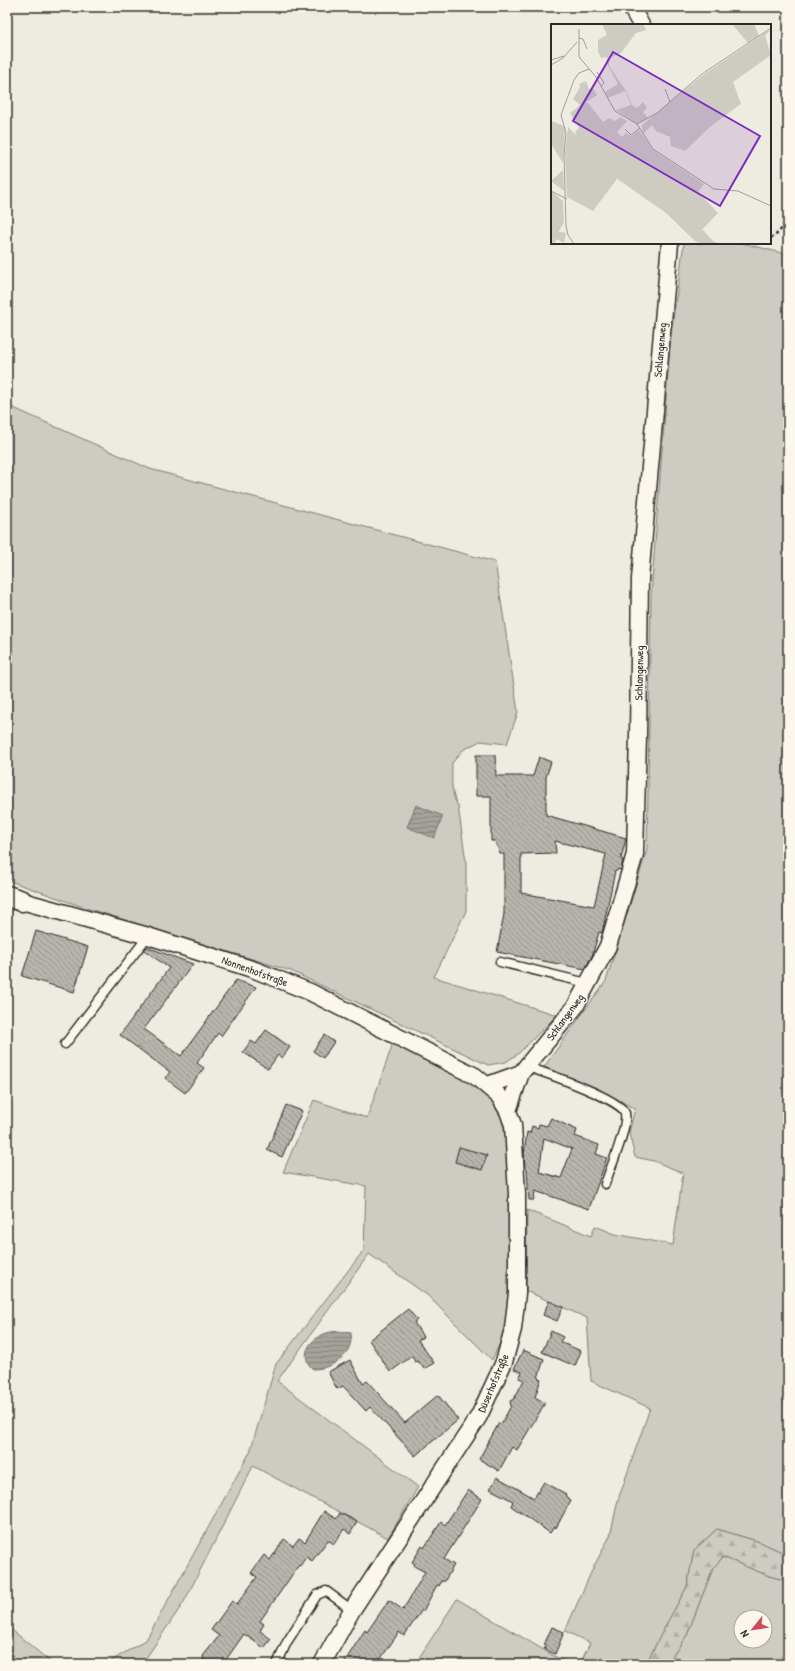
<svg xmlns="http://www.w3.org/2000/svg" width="795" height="1671" viewBox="0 0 795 1671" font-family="'Patrick Hand',sans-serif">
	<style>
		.green { fill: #cecbc2; stroke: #7c7b76; fill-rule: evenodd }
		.forest { fill: url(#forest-firs); stroke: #7c7b76 }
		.water { fill: url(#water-rules); stroke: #74726e }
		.building { fill: url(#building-back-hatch); stroke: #2b2b2b; fill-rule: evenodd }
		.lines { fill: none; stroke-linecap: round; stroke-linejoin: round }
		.service-casing { stroke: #2b2b2b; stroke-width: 11 }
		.minor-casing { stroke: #2b2b2b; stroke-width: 19 }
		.tertiary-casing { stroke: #2b2b2b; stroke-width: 23 }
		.path { stroke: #2b2b2b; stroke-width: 2.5; stroke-dasharray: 3 3; stroke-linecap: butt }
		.service { stroke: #fbf7ec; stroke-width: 8 }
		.minor { stroke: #fbf7ec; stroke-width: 16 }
		.tertiary { stroke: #fbf7ec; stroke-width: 20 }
		.labels { text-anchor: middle; stroke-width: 3; stroke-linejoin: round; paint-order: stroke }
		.street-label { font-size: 11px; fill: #2b2b2b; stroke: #fbf7ec }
		.inset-road { fill: none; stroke: #a09e98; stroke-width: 1 }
		.view { fill: #7b2cbf; fill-opacity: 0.15; stroke: #7b2cbf; stroke-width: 2 }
		.inset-edge { fill: none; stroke: #2b2b2b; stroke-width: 2 }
	</style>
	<defs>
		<pattern id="forest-firs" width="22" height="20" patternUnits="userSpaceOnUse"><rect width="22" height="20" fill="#cecbc2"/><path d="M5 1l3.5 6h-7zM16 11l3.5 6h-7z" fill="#b1aea7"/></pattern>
		<pattern id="water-rules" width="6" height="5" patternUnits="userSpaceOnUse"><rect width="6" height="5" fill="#a4a29a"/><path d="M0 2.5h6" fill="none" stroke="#86847e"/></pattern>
		<pattern id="building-back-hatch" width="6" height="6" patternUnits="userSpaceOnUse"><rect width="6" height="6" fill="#b8b5ae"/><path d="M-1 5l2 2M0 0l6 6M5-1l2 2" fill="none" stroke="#96938e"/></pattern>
	</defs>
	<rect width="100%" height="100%" fill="#eeebe0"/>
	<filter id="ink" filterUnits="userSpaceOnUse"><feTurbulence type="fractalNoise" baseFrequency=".025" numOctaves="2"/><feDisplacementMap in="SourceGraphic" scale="8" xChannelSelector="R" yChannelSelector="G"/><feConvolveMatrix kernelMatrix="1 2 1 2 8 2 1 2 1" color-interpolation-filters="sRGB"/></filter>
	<g filter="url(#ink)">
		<path class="green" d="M 684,243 L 742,243 L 786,254 L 788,248 L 788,1555 L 760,1542 L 717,1529 L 694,1550 L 687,1587 L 667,1623 L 650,1656 L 648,1664 L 580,1664 L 590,1643 L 565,1631 L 594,1566 L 610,1536 L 618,1500 L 650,1408 L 591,1381 L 587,1318 L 526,1291 L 527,1210 L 591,1236 L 595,1226 L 615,1234 L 673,1245 L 683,1173 L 654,1161 L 635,1157 L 629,1133 L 635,1109 L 599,1089 L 544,1067 L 606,981 L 647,850 L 651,595 L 671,333 Z
			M 7,405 L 150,469 L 495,562 L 518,712 L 507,744 L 480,741 L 463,750 L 452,763 C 452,777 450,793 458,806 L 466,862 L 466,911 L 434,977 L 557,1015 L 519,1053 L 506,1062 L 488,1065 L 291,971 L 86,908 L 7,880 Z
			M 393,1043 L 473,1084 L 489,1097 L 500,1113 L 508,1143 L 511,1178 L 510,1274 L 508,1315 L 500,1343 L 492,1360 L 427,1295 L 369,1254 L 277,1381 L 418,1487 L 388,1538 L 253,1466 L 184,1602 L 142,1664 L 106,1664 L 146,1640 L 250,1452 L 276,1364 L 364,1250 L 366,1186 L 283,1172 L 314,1100 L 367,1118 Z
			M 723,1557 L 769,1576 L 788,1581 L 788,1646 L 778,1664 L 667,1664 L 687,1635 L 713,1568 ZM 741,1617 L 765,1617 L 765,1641 L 741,1641 Z
			M 457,1599 L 554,1656 L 571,1664 L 415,1664 Z
			M 7,1626 L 53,1664 L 7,1664 Z"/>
		<path class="forest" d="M 717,1529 L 760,1542 L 788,1555 L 788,1581 L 769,1576 L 723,1557 L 713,1568 L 687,1635 L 667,1664 L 648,1664 L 650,1656 L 667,1623 L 687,1587 L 694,1550 Z"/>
		<path class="water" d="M 416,805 L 443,816 L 434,838 L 407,827 Z
			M 338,1331 L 351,1333 C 354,1354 333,1369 313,1369 C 302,1360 305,1346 317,1338 C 323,1333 330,1332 338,1331 Z"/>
		<path class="building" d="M 476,755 L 495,755 L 496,776 L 533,776 L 539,757 L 551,762 L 546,777 L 546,815 L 626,838 L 621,859 L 623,860 L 621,870 L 618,869 L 617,871 L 615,871 L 602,933 L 599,932 L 592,956 L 585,969 L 497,952 L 504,914 L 504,854 L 500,854 L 495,841 L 491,841 L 491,796 L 476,796 ZM 555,841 L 606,854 L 594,906 L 521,893 L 521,854 L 556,853 Z
			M 36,931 L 88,947 L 74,992 L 22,976 Z
			M 147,947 L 193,964 L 144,1029 L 181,1056 L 236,980 L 256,987 L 221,1036 L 218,1033 L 197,1063 L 204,1068 L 185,1093 L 165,1078 L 170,1072 L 120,1035 L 169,968 L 144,950 Z
			M 266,1030 L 290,1047 L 282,1058 L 278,1055 L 268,1069 L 243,1052 L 251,1041 L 256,1044 Z
			M 324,1035 L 334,1042 L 323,1058 L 313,1051 Z
			M 286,1105 L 302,1111 L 282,1157 L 267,1150 Z
			M 551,1118 L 577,1130 L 575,1136 L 599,1145 L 596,1154 L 607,1158 L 589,1209 L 535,1191 L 534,1200 L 529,1200 L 527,1169 L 525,1168 L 524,1154 L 527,1132 L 530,1133 L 532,1126 L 538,1128 L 539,1124 L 547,1126 ZM 544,1138 L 572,1149 L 561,1178 L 539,1172 Z
			M 459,1147 L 487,1155 L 482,1170 L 455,1162 Z
			M 549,1301 L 563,1307 L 557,1321 L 543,1315 Z
			M 408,1309 L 417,1320 L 414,1322 L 423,1337 L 418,1340 L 434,1363 L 424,1369 L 418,1361 L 415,1362 L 412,1356 L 390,1372 L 369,1340 Z
			M 551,1331 L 563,1337 L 560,1342 L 581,1351 L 575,1366 L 542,1352 Z
			M 523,1350 L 544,1359 L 538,1378 L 541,1379 L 535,1397 L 545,1403 L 517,1450 L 512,1447 L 499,1471 L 479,1459 L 499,1423 L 501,1424 L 511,1406 L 510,1401 L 514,1399 L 524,1380 L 519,1378 L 522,1372 L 514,1369 Z
			M 350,1360 L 363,1384 L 367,1381 L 405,1423 L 438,1395 L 458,1420 L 415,1456 L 370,1407 L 366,1411 L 343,1386 L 337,1389 L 328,1372 Z
			M 497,1477 L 534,1498 L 544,1482 L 566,1494 L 565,1496 L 571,1500 L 556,1528 L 554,1527 L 550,1533 L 511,1506 L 513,1501 L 490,1489 Z
			M 468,1490 L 482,1499 L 444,1559 L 454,1565 L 444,1582 L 442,1580 L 439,1586 L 437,1585 L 423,1611 L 422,1610 L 404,1636 L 399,1632 L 377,1664 L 343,1664 L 365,1630 L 367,1632 L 389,1600 L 403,1610 L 425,1572 L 414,1566 L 415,1564 L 412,1562 L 422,1546 L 424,1548 L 441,1522 L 445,1525 Z
			M 324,1511 L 336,1519 L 340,1513 L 357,1522 L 350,1534 L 344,1529 L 334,1544 L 328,1540 L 312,1561 L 306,1557 L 300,1566 L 299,1565 L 260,1621 L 264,1624 L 260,1631 L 271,1639 L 264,1648 L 244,1634 L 223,1664 L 204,1664 L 203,1656 L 219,1636 L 211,1630 L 232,1601 L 237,1604 L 257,1577 L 251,1573 L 264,1555 L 270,1560 L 284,1539 L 293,1546 L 299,1538 L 305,1542 Z
			M 552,1627 L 564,1632 L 555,1654 L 544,1649 L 546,1646 L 544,1645 Z"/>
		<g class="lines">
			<g class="service-casing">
				<path id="service" d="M 500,962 L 587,983
					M 65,1044 L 148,936
					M 527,1067 C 543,1072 621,1099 625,1113 C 628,1128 610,1169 605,1184
					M 277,1664 L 287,1642 L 317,1595 L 326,1591 L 352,1610"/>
			</g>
			<g class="minor-casing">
				<path id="minor" d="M 631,7 L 641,25
					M 22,901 L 148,936 L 255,970 L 310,992 L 475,1076 L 499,1096 L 508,1111 L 513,1125 L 517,1194 L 517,1293 L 513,1329 L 504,1362 L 479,1416 L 352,1610 L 322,1664
					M 488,1085 L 521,1073
					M 508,1111 L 521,1073 L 575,1007 L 608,946 L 635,854 L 638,736 L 640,579 L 670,243"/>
			</g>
			<g class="tertiary-casing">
				<path id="tertiary" d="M 7,896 L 22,901"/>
			</g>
			<path class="path" d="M 770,238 C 781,234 785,223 788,213"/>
			<use href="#service" class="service"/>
			<use href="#minor" class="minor"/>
			<use href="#tertiary" class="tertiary"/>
		</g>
	</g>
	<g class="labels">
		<g class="street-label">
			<text transform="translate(660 350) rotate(-85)" y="4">Schlangenweg</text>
			<text transform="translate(639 673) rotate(-89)" y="4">Schlangenweg</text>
			<text transform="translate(255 971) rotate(20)" y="4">Nonnenhofstraße</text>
			<text transform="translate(565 1017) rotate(-54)" y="4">Schlangenweg</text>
			<text transform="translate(493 1383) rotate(-67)" y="4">Düserhofstraße</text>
		</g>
	</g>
	<g transform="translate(551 24)">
		<rect width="220" height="220" fill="#eeebe0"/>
		<path d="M 51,0 L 92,0 L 95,6 L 85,9 L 70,29 L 58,34 L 58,42 L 75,67 L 81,81 L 86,84 L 92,78 L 96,84 L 92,88 L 97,94 L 86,100 L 65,86 L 80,81 L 74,67 L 57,74 L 54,68 L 67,60 L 55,38 L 56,33 L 50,34 L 47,27 L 47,16 L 56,11 ZM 181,0 L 203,0 L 208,12 L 197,19 ZM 220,5 L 214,12 L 220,31 L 182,58 L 190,80 L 160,102 L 134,127 L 120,122 L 119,113 L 105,107 L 101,101 L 92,110 L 91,101 L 152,51 ZM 35,57 L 38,65 L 42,64 L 46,71 L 34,79 L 37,79 L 52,98 L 58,94 L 64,97 L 69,93 L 76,97 L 66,108 L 71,113 L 75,109 L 80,112 L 88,106 L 102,126 L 153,160 L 147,168 L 167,189 L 148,209 L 152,206 L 162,217 L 170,220 L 150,220 L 122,193 L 49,141 L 66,155 L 42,187 L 16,173 L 14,130 L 17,103 L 26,112 L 24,108 L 28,104 L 19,89 L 29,81 L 22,75 L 29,63 L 28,60 ZM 0,97 L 13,102 L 14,106 L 12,139 L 0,120 ZM 12,146 L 13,163 L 13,167 L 0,157 ZM 0,167 L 12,177 L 13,198 L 7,209 L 0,210 Z" fill="#cecbc2"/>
		<path d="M 51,140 L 125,193 L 143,213 L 146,210 L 119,177 L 147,208 L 152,206 L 145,215 L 150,220 L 144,217 L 115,189 L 52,145 ZM 3,207 L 15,209 L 13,219 L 6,215 L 3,219 L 0,218 L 0,210 Z" fill="#cecbc2"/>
		<path class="inset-road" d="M 28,5 L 28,33 L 45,53 L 64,87 L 86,100 L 102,125 L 163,165 L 187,167 L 220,182M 28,14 L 32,15 L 36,25M 0,36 L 13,32M 0,41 L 12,34 L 26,18M 46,48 L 53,59 L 50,62M 114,65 L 119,78M 86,100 L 106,89 L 151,50 L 220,4M 74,105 L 80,111 L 89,104M 0,167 L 16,175M 23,220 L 17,211 L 15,202 L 13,131 L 15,109 L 10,91 L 23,56 L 28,49 L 38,45"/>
		<path class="view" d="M 62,28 L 209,112 L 169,182 L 22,97 Z"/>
		<rect width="220" height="220" class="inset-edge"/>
	</g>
	<rect width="795" height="1671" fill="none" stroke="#fbf7ec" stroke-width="24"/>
	<rect x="12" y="12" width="771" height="1647" fill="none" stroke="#2b2b2b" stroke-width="1.5" filter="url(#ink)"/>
	<g transform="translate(753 1629) rotate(240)"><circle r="19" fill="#fbf7ec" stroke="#a8a59f"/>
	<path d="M0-3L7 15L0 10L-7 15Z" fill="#d1495b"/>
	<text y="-6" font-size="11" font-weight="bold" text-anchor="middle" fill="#2b2b2b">N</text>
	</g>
</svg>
